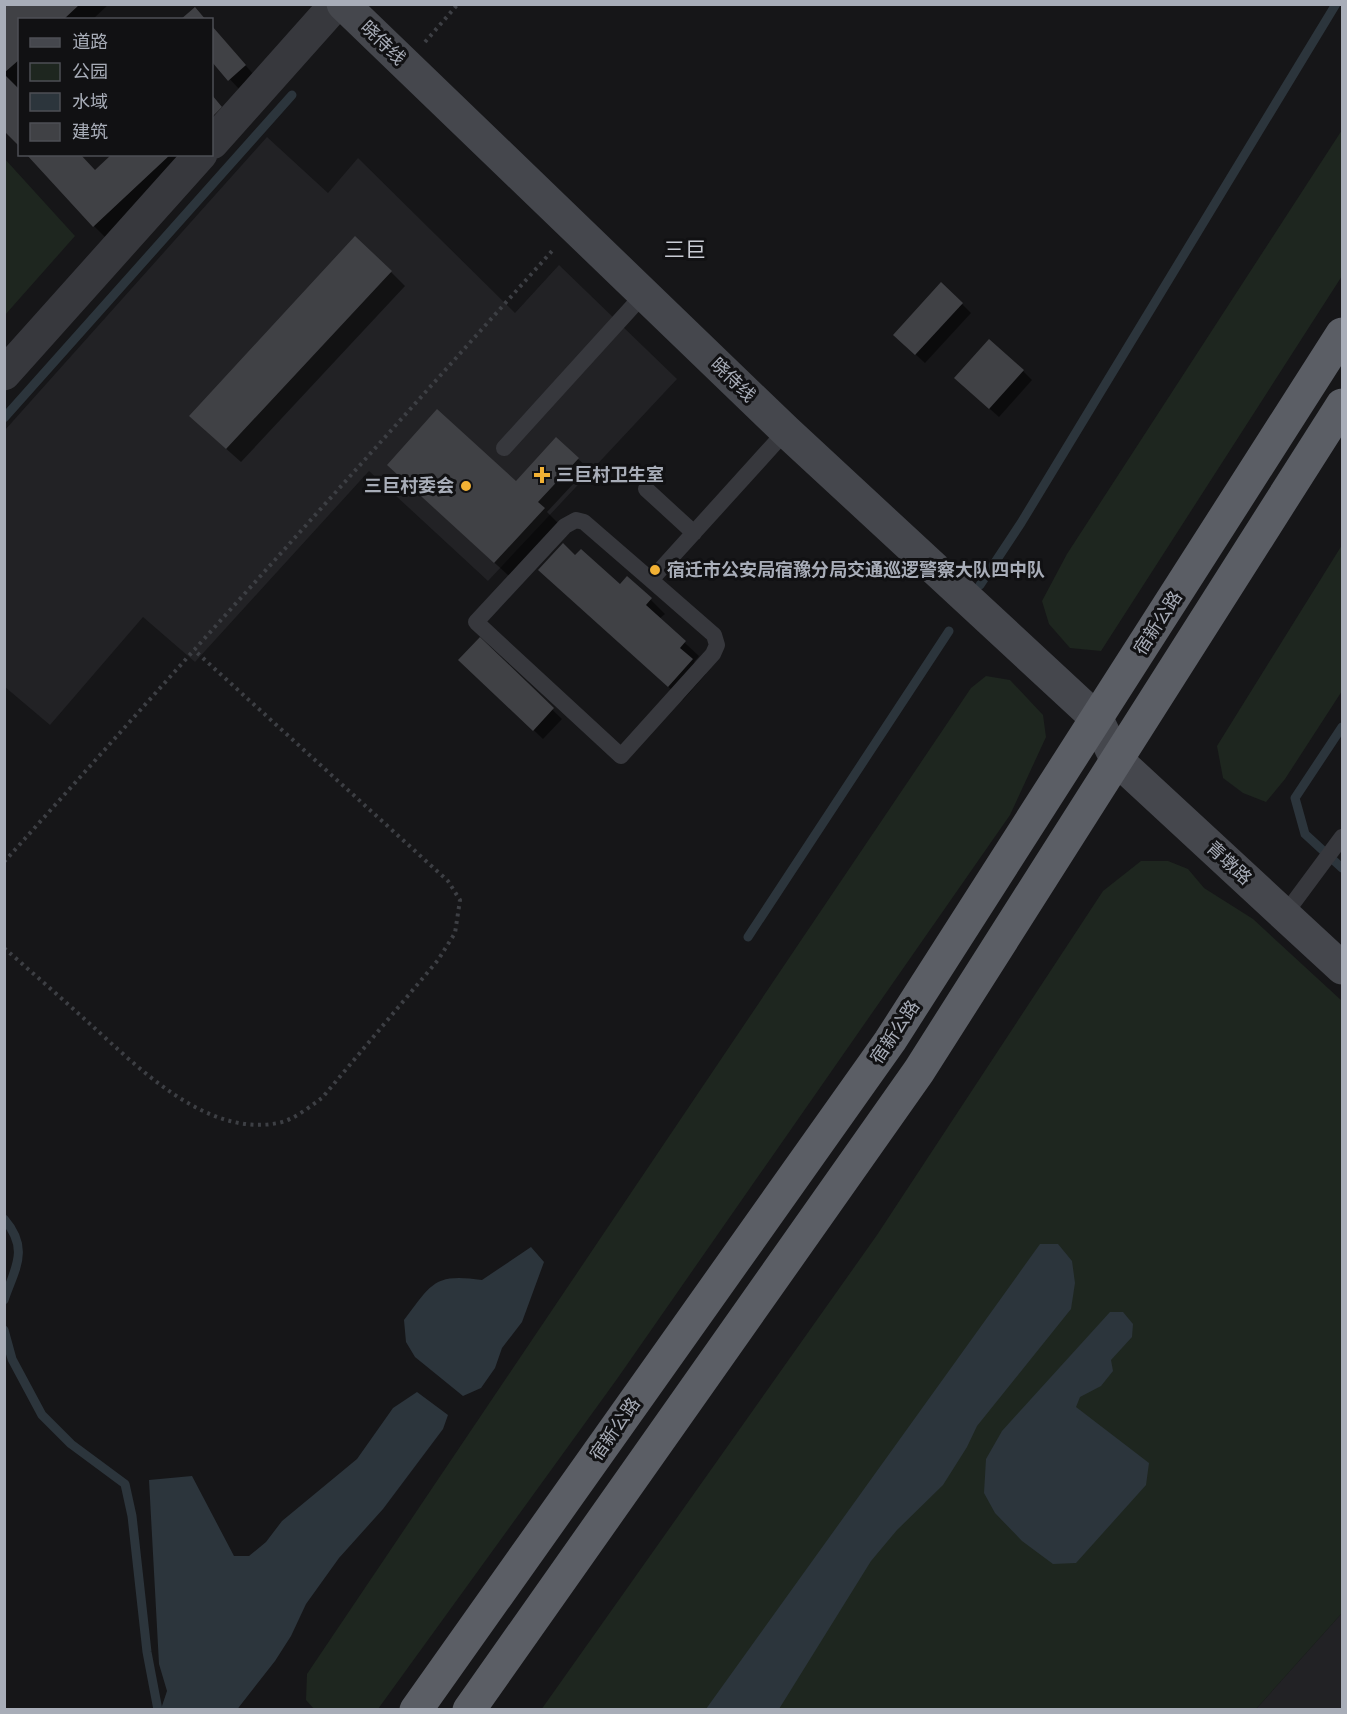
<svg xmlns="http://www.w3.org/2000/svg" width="1347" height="1714" viewBox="0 0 1347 1714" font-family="'Asap Condensed','Noto Sans SC',sans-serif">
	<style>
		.built { fill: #222225 }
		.green { fill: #1e261f }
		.water { fill: #2c353c }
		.shadow { fill: #0007 }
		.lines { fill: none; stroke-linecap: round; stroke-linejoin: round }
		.stream { stroke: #2c353c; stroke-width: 9 }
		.building { fill: #404145 }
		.path { stroke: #3d3f44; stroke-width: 4; stroke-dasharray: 3 4.5; stroke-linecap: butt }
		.service { stroke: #37383d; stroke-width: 16 }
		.minor { stroke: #37383d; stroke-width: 33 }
		.secondary { stroke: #45474d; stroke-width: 33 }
		.trunk { stroke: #5b5e65; stroke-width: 33 }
		.poi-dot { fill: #f2b134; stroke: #111113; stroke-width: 2 }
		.labels { text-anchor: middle; stroke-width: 6; stroke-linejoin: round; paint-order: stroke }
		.street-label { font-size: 18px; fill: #a8adb8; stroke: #111113 }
		.poi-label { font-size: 18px; font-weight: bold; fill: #a8adb8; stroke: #111113; text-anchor: start }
		.quarter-label { font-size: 21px; fill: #c9ccd4; stroke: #111113 }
	</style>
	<rect width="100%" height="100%" fill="#161618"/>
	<path class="built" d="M 267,137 L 328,193 L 358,158 L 515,313 L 559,265 L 677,379 L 488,581 L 369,471 L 195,662 L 143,617 L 50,725 L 5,687 L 5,430 Z
		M 1342,1613 L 1342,1709 L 1256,1709 Z"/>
	<path class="green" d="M 1342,130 L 1342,276 L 1101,651 L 1070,648 L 1049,624 L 1042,601 L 1067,554 Z
		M 4,158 L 75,236 L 5,315 L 4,315 Z
		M 1342,545 L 1342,691 L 1285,779 L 1266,802 L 1243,793 L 1223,778 L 1217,746 Z
		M 986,676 L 1010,680 L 1043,715 L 1046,737 L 1010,815 L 617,1379 L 378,1709 L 314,1709 L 306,1700 L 307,1674 L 971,688 Z
		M 1141,861 L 1168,861 L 1188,869 L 1204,888 L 1253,919 L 1342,1001 L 1342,1613 L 1256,1709 L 541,1710 L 877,1235 L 1103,891 Z"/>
	<path class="water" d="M 1040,1244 L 1058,1244 L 1072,1261 L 1075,1283 L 1071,1309 L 977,1426 L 967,1447 L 943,1485 L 897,1530 L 871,1561 L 779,1709 L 706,1709 Z
		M 531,1247 L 544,1262 L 522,1322 L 502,1348 L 495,1368 L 481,1388 L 463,1396 L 415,1357 L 406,1342 L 404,1320 C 432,1284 433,1273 482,1280 Z
		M 1110,1312 L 1123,1312 L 1133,1324 L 1132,1337 L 1111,1360 L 1113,1371 L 1101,1386 L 1080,1397 L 1076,1407 L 1149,1463 L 1146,1485 L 1076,1563 L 1053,1564 L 1022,1541 L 995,1513 L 984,1493 L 986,1459 L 1002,1431 Z
		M 417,1392 L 448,1415 L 443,1429 L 383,1509 L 339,1558 L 306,1604 L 291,1636 L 275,1661 L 239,1707 L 237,1710 L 161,1709 L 167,1691 L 159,1664 L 149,1480 L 192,1476 L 234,1556 L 249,1556 L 266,1542 L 282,1521 L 357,1459 L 393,1408 Z"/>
	<path class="shadow" d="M 4,4 L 109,4 L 92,20 L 20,20 L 20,86 L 4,128 Z
		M 212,27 L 254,75 L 239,89 L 212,60 Z
		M 114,154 L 200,154 L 108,240 L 94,226 L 96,172 Z
		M 391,272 L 405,286 L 241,462 L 205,430 Z
		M 962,304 L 971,313 L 925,363 L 904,344 Z
		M 1023,371 L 1032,380 L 999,417 L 965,387 Z
		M 556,439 L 588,468 L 547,512 L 558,523 L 509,576 L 403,479 L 516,483 Z
		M 575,557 L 620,586 L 651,600 L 665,614 L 659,619 L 699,656 L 694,662 L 706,674 L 683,700 L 554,584 Z
		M 480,640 L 562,719 L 543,739 L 470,669 Z"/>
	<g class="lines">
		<path class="stream" d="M 4,418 L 292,95
			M 980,585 L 1021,523 L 1336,4
			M 1342,727 L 1295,798 L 1305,834 L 1342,868
			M 748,937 L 949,631
			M 4,1219 C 30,1249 15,1268 4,1300
			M 4,1330 L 12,1359 L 42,1415 L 71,1444 L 125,1484 L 132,1516 L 147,1652 L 158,1710"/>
	</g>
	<path class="building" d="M 4,4 L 80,4 L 63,20 L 20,20 L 20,59 L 4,73 Z
		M 195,7 L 206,20 L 180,20 Z
		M 212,26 L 246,65 L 228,81 L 212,62 Z
		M 4,74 L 20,90 L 20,147 L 4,131 Z
		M 212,95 L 222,107 L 212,117 Z
		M 26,154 L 80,154 L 95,170 L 112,154 L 171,154 L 93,227 Z
		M 355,236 L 392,271 L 226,449 L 189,416 Z
		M 941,282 L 963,303 L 915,355 L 893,335 Z
		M 989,339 L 1024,370 L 989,409 L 954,378 Z
		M 437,409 L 516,481 L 556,437 L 579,458 L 538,502 L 545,508 L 494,563 L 387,465 Z
		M 563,543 L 575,555 L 581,549 L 620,584 L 627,576 L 652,598 L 646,605 L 686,641 L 680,648 L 693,659 L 668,687 L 538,570 Z
		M 480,637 L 554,708 L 533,731 L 458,660 Z"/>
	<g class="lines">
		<path class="path" d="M 425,42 L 458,4
			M 4,862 L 552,251
			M 4,948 C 33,973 62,999 90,1024 C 139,1068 206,1137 278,1123 C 294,1120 309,1107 322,1098 L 438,960 L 455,933 L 460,900 L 448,881 L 194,650"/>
		<path class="service" d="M 504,448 L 643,295
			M 646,489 L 694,533
			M 651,580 L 584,522 L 576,520 L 565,526 L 476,622 L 621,756 L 713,654 L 717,645 L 714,635 L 651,580 L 786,431
			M 1285,914 L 1342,837"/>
		<path class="minor" d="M 212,143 L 336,4
			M 4,374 L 201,154"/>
		<path class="secondary" d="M 343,4 L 786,431 L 1097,719 L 1116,759 L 1342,968"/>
		<path class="trunk" d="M 416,1710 L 890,1041 L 1342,334
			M 469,1710 L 919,1071 L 1342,405"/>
	</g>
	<g class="poi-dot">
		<path d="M539 466h6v6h6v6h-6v6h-6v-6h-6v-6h6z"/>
		<circle cx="466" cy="486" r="6"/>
		<circle cx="655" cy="570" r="6"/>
	</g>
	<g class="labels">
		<g class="street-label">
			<text transform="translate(383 43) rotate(44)" y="6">晓侍线</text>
			<text transform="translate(733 380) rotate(44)" y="6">晓侍线</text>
			<text transform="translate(1158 623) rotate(-57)" y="6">宿新公路</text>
			<text transform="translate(1229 863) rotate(43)" y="6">青墩路</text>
			<text transform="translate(895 1032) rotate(-56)" y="6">宿新公路</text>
			<text transform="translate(615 1429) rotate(-55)" y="6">宿新公路</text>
		</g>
		<g class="poi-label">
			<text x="556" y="481">三巨村卫生室</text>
			<text x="454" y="492" text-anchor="end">三巨村委会</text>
			<text x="667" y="576">宿迁市公安局宿豫分局交通巡逻警察大队四中队</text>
		</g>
		<g class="quarter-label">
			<text x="685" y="257">三巨</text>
		</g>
	</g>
	<rect width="1347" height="1714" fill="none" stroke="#a8adb8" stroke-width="12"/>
	<rect x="18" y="18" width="195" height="138" fill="#111113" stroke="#4d4f55" stroke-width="1.5"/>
	<rect x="30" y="38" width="30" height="9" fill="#45474d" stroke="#4d4f55" stroke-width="1.5"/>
	<text x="72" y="48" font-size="18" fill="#a8adb8">道路</text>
	<rect x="30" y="63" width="30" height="18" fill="#1e261f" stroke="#4d4f55" stroke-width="1.5"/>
	<text x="72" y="78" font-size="18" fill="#a8adb8">公园</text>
	<rect x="30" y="93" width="30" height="18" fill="#2c353c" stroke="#4d4f55" stroke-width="1.5"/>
	<text x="72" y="108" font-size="18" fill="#a8adb8">水域</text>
	<rect x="30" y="123" width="30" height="18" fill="#404145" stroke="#4d4f55" stroke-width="1.5"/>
	<text x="72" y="138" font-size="18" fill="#a8adb8">建筑</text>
</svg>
